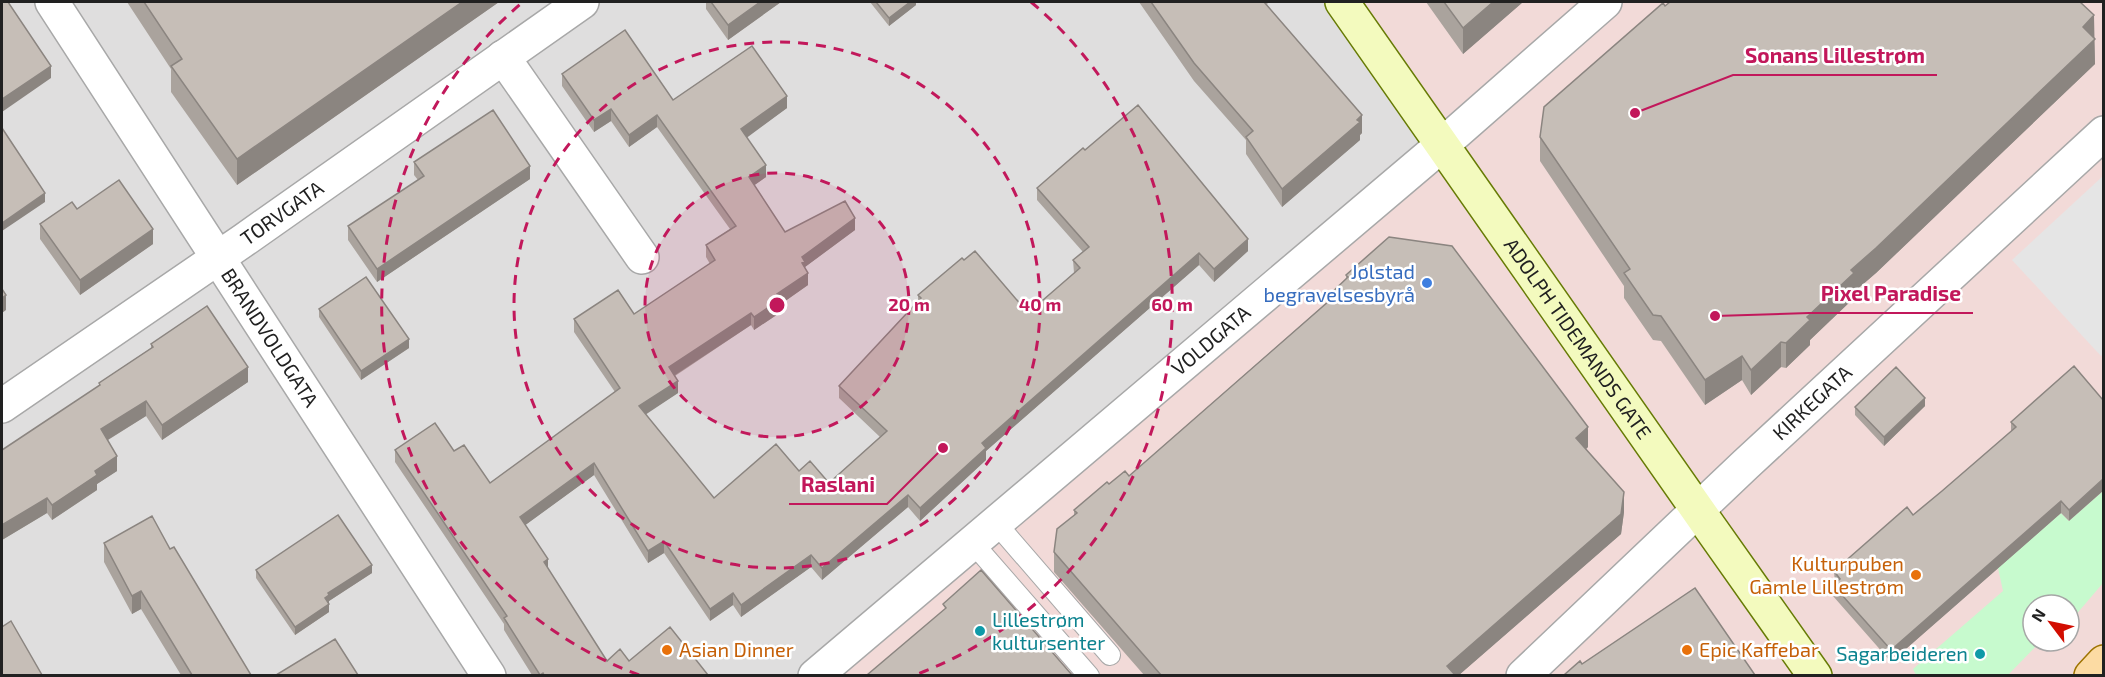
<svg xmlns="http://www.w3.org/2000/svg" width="2105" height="677" viewBox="0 0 2105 677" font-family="'Exo 2',sans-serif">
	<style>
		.residential { fill: #dfdede }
		.commercial { fill: #f2dad8; fill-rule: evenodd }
		.park { fill: #c7face }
		.parking { fill: #e5e5e5 }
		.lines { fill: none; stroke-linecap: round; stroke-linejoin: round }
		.service-casing { stroke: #a8a8a8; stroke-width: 22 }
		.minor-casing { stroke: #a8a8a8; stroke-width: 36 }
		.secondary-casing { stroke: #677b05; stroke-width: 36 }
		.primary-casing { stroke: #9e7301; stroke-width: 36 }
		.service { stroke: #fff; stroke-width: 20 }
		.minor { stroke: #fff; stroke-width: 33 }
		.secondary { stroke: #f3fabe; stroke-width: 33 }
		.primary { stroke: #fcdba3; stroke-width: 33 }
		.wall { fill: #aaa39d }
		.shaded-wall { fill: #8b8580 }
		.building { fill: #c6beb7; stroke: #8b8580; stroke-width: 1.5 }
		.ring { fill: none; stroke: #c2185b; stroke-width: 3; stroke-dasharray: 10 8 }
		.shop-dot { fill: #3f7fe0; stroke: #fff; stroke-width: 2 }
		.food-dot { fill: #e8710a; stroke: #fff; stroke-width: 2 }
		.culture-dot { fill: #0f9aa8; stroke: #fff; stroke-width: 2 }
		.labels { text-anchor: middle; stroke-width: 5; stroke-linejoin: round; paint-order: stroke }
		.street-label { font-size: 20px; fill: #212121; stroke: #fff }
		.shop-label { font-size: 20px; fill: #366cbe; stroke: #fff; text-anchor: end }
		.food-label { font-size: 20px; fill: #c56008; stroke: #fff; text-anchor: start }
		.culture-label { font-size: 20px; fill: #0d838f; stroke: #fff; text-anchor: start }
		.centre { fill: #c2185b; stroke: #fff; stroke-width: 3 }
		.ring-label { font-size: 18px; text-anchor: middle; font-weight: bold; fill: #c2185b; stroke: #fff; stroke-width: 5; stroke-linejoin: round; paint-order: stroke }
		.leader { fill: none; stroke: #c2185b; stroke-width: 2 }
		.callout-dot { fill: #c2185b; stroke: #fff; stroke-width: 2 }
		.callout-label { font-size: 21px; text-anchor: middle; font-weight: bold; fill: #c2185b; stroke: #fff; stroke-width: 5; stroke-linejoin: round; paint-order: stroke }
	</style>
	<rect width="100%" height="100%" fill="#f1efe8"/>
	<path class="residential" d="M 2,2 L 1363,2 L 1423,98 L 1432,143 L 808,675 L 2,675 Z"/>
	<path class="commercial" d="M 1363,2 L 2103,2 L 2103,675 L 808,676 L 1432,143 L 1423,98 ZM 2033,605 L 2069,605 L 2069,641 L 2033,641 Z"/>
	<path class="park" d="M 2103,491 L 2103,583 L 2074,617 L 2069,612 L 2069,605 L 2033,605 L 2033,641 L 2041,641 L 2008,675 L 1916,675 L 1913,669 L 2003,591 L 1998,568 L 2061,513 L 2069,521 Z"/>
	<path class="parking" d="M 2103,176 L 2104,354 L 2101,356 L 2012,260 Z"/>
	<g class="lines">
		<g class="service-casing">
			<path id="service" d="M 995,522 L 1110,655
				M 972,542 L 1089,676"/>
		</g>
		<g class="minor-casing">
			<g id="minor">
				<path id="s1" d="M 52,2 L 489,676"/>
				<path d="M 503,57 L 642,257"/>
				<path id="s2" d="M 2,406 L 244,240 L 582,2"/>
				<path id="s3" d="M 815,676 L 1442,145 L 1605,2"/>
				<path id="s4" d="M 1523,676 L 1745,465 L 2104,133"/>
			</g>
		</g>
		<g class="secondary-casing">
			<g id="secondary">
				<path id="s5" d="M 1342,2 C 1499,226 1656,452 1815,676"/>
			</g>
		</g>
		<g class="primary-casing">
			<path id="primary" d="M 2091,676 L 2104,662"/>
		</g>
		<use href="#service" class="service"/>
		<use href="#minor" class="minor"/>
		<use href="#secondary" class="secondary"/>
		<use href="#primary" class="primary"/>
	</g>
	<path class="wall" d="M 127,2 L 499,2 L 237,185 L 171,92 L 171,69 Z
		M 706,2 L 781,2 L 728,40 L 706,9 Z
		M 870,2 L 916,2 L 916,5 L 889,26 Z
		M 1139,2 L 1268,2 L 1267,5 L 1362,133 L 1360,135 L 1360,140 L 1282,207 L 1246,154 L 1246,140 L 1194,81 Z
		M 1426,2 L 1523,2 L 1463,54 Z
		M 1665,6 L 2094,38 L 2095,64 L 1876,273 L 1854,292 L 1854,298 L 1810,340 L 1810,345 L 1786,368 L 1781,367 L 1751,395 L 1742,380 L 1705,405 L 1661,341 L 1653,340 L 1624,298 L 1624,286 L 1540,161 L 1540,137 Z
		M 562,74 L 673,100 L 787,108 L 746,137 L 766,177 L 754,185 L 785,232 L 855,230 L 805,267 L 808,285 L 781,304 L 781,312 L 754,330 L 751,325 L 675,376 L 678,393 L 645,414 L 714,498 L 799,471 L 829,483 L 880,437 L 839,398 L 839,386 L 918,301 L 918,295 L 964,260 L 1028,313 L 1074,273 L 1073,260 L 1083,252 L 1037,200 L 1037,188 L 1085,150 L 1248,251 L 1214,282 L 1199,265 L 986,451 L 986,460 L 920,521 L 908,507 L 822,580 L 811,567 L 741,617 L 733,605 L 710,621 L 664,553 L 648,563 L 594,475 L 525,525 L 548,569 L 607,661 L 629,661 L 708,675 L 532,675 L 504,630 L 504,624 L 395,462 L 395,450 L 454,451 L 490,483 L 615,392 L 574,332 L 574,319 L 634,314 L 710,264 L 706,257 L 706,245 L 730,229 L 657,127 L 629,147 L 611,121 L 594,132 L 562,86 Z
		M 414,162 L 530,179 L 377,282 L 348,240 L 348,226 L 418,180 L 414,175 Z
		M 77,209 L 153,244 L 80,295 L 40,239 L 40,224 Z
		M 1346,275 L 1588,447 L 1586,449 L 1624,512 L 1621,534 L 1459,675 L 1144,675 L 1054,572 L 1054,552 L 1074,515 L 1074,510 L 1109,484 L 1129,476 L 1326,303 L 1326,298 L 1346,279 Z
		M 319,309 L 409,348 L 361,380 L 319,317 Z
		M 151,344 L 248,382 L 162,440 L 146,416 L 108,440 L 117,471 L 97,484 L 97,490 L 52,520 L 47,513 L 2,540 L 99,386 L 99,383 L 151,348 Z
		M 2074,366 L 2069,521 L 2061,513 L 1891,662 L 1833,596 L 1833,585 L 1835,584 L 1834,571 L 1913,515 L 1942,491 L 2011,432 L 2011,422 Z
		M 1925,406 L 1884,446 L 1855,415 L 1855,407 Z
		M 104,543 L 170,549 L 251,675 L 181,675 L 141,609 L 132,614 L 104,562 Z
		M 256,570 L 372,573 L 329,601 L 329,612 L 295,635 L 256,578 Z"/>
	<path class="shaded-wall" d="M 462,2 L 499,2 L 237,185 L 237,159 Z
		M 760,2 L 781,2 L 728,40 L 728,25 Z
		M 910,2 L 916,2 L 916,5 L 889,26 L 889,18 Z
		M 1493,2 L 1523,2 L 1463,54 L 1463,28 Z
		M 2094,15 L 2095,64 L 1876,273 L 1854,292 L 1854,298 L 1810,340 L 1810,345 L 1786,368 L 1786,343 L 1807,317 L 1851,270 Z
		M 51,66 L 51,78 L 2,112 L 2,99 Z
		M 787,96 L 787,108 L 741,142 L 741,129 Z
		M 611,109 L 611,121 L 594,132 L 594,120 Z
		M 657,115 L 657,127 L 629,147 L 629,135 Z
		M 1362,115 L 1362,133 L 1360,135 L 1360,140 L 1282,207 L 1282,189 Z
		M 766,165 L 766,177 L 749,189 L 749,177 Z
		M 530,166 L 530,179 L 377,282 L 377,269 Z
		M 45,193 L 45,202 L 2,231 L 2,223 Z
		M 855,218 L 855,230 L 805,267 L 802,276 L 802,257 Z
		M 153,229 L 153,244 L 80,295 L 80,280 Z
		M 1248,239 L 1248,251 L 1214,282 L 1214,269 Z
		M 1199,253 L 1199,265 L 986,451 L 986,460 L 920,521 L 920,508 L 982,443 Z
		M 808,273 L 808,285 L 781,304 L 781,312 L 754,330 L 754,317 L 777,294 Z
		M 6,295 L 6,310 L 2,313 L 2,298 Z
		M 751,313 L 751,325 L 669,379 L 669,367 Z
		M 409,339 L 409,348 L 361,380 L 361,371 Z
		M 1781,342 L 1781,367 L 1751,395 L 1751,370 Z
		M 1742,356 L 1742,380 L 1705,405 L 1705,380 Z
		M 248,367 L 248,382 L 162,440 L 162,425 Z
		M 678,381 L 678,393 L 639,419 L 639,406 Z
		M 1925,398 L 1925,406 L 1884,446 L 1884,437 Z
		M 146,401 L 146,416 L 101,444 L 101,429 Z
		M 1588,427 L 1588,447 L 1576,458 L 1576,438 Z
		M 117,456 L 117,471 L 97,484 L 97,490 L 52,520 L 52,505 L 95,471 Z
		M 594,463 L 594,475 L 520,529 L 520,517 Z
		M 2103,479 L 2103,491 L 2069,521 L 2069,510 Z
		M 1624,492 L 1624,512 L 1621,534 L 1459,675 L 1447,675 L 1447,666 Z
		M 908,495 L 908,507 L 822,580 L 822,568 Z
		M 47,498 L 47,513 L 2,540 L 2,525 Z
		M 2061,501 L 2061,513 L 1891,662 L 1891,650 Z
		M 664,541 L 664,553 L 648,563 L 648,551 Z
		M 811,555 L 811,567 L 741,617 L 741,605 Z
		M 548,559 L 548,571 L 544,562 Z
		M 372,565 L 372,573 L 329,601 L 329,604 L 325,606 L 325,598 L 328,593 Z
		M 141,591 L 141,609 L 132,614 L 132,596 Z
		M 733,593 L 733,605 L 710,621 L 710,609 Z
		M 329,604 L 329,612 L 295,635 L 295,627 Z"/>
	<path class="building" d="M 2,2 L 8,2 L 51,66 L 2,99 Z
		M 144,2 L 462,2 L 237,159 L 171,66 L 182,59 Z
		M 711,2 L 760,2 L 728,25 Z
		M 876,2 L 910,2 L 889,18 Z
		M 1151,2 L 1264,2 L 1362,115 L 1357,120 L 1360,122 L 1282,189 L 1246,137 L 1253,131 L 1194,63 Z
		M 1444,2 L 1493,2 L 1463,28 Z
		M 1670,2 L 2080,2 L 2094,15 L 2083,27 L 2095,39 L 1876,248 L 1851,270 L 1854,273 L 1807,317 L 1810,320 L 1786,343 L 1781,342 L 1751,370 L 1742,356 L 1705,380 L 1661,316 L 1653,315 L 1624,273 L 1630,269 L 1540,137 L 1544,107 L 1663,3 L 1665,6 Z
		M 625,30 L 673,100 L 752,46 L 787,96 L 741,129 L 766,165 L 749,177 L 785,232 L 845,201 L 855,218 L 802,257 L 805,262 L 802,263 L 808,273 L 777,294 L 781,299 L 754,317 L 751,313 L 669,367 L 678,381 L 639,406 L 714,498 L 776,444 L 799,471 L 810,461 L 829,483 L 887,431 L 839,386 L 921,298 L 918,295 L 962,258 L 964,260 L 975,251 L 1028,313 L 1080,268 L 1073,260 L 1089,247 L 1037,188 L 1083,148 L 1085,150 L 1138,105 L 1248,239 L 1214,269 L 1199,253 L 982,443 L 986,448 L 920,508 L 908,495 L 822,568 L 811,555 L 741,605 L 733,593 L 710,609 L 664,541 L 648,551 L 594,463 L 520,517 L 548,559 L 544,562 L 607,661 L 620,649 L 629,661 L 670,627 L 708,675 L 544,675 L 543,673 L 540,675 L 504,618 L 507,616 L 395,450 L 435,423 L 454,451 L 464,445 L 490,483 L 620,388 L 574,319 L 618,290 L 634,314 L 715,260 L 706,245 L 736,226 L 657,115 L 629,135 L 611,109 L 594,120 L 562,74 Z
		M 493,110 L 530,166 L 377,269 L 348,226 L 424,176 L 414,162 Z
		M 2,128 L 45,193 L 2,223 Z
		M 119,180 L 153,229 L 80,280 L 40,224 L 72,202 L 77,209 Z
		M 1389,237 L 1452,246 L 1588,427 L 1576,438 L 1624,492 L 1621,514 L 1447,666 L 1455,675 L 1161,675 L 1054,552 L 1057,529 L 1077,513 L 1074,510 L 1107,482 L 1109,484 L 1125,471 L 1129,476 L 1329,301 L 1326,298 L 1348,277 L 1346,275 Z
		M 366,277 L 409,339 L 361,371 L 319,309 Z
		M 2,289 L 6,295 L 2,298 Z
		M 207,306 L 248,367 L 162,425 L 146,401 L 101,429 L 117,456 L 95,471 L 97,475 L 52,505 L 47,498 L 2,525 L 2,450 L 100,385 L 99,383 L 153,347 L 151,344 Z
		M 2074,366 L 2103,400 L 2103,479 L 2069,510 L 2061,501 L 1891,650 L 1833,585 L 1840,579 L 1834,571 L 1907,507 L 1913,515 L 1942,491 L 2016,427 L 2011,422 Z
		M 1896,367 L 1925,398 L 1884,437 L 1855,407 Z
		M 338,515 L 372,565 L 328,593 L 329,595 L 325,598 L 329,604 L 295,627 L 256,570 Z
		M 152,516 L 170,549 L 174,547 L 251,675 L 192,675 L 141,591 L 132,596 L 104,543 Z
		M 981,570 L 1072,675 L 867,675 L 946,608 L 943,604 Z
		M 1695,588 L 1755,675 L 1564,675 L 1580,661 L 1582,664 Z
		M 11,621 L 42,675 L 2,675 L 2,627 Z
		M 335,639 L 358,675 L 276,675 Z"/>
	<circle cx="777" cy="305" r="132" fill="#c2185b" fill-opacity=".12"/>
	<g class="ring">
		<circle cx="777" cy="305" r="132"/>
		<circle cx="777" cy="305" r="263"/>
		<path d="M639 675A395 395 0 0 1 523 2M1031 2A395 395 0 0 1 915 675"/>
	</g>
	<circle class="shop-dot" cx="1427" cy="283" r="6"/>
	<g class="food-dot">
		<circle cx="1916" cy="575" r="6"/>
		<circle cx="667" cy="650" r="6"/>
		<circle cx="1687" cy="650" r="6"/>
	</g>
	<g class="culture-dot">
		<circle cx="980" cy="631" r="6"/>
		<circle cx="1980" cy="654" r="6"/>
	</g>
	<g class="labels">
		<g class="street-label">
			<text dy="7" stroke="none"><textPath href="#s2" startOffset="340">TORVGATA</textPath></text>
			<text dy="7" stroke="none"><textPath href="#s1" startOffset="400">BRANDVOLDGATA</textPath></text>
			<text dy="7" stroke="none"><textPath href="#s5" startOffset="411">ADOLPH TIDEMANDS GATE</textPath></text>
			<text dy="7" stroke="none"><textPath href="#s3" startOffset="519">VOLDGATA</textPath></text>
			<text dy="7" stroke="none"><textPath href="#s4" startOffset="398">KIRKEGATA</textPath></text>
		</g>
		<g class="shop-label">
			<text x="1415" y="279">Jølstad<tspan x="1415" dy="23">begravelsesbyrå</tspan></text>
		</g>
		<g class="food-label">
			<text x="1904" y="571" text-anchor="end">Kulturpuben<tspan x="1904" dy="23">Gamle Lillestrøm</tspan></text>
			<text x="679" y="657">Asian Dinner</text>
			<text x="1699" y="657">Epic Kaffebar</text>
		</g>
		<g class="culture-label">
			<text x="992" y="627">Lillestrøm<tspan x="992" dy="23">kultursenter</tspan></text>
			<text x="1968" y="661" text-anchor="end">Sagarbeideren</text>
		</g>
	</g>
	<circle cx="777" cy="305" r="9" class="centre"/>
	<g class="ring-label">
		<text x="909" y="311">20 m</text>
		<text x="1040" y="311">40 m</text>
		<text x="1172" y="311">60 m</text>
	</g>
	<path class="leader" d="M1635 113L1733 75H1937M1715 316L1809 313H1973M943 448L887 504H789"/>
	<g class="callout-dot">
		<circle cx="1635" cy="113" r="6"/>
		<circle cx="1715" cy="316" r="6"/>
		<circle cx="943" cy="448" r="6"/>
	</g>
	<g class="callout-label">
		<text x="1835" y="63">Sonans Lillestrøm</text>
		<text x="1891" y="301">Pixel Paradise</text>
		<text x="838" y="492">Raslani</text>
	</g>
	<rect width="2105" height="677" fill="none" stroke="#212121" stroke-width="6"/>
	<g transform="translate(2051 623) rotate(302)"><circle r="28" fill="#ffffff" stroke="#a6a6a6" stroke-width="1.5"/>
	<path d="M0-4.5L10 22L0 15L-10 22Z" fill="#d20d01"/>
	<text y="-9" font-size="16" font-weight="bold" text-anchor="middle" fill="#212121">N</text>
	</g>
</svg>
